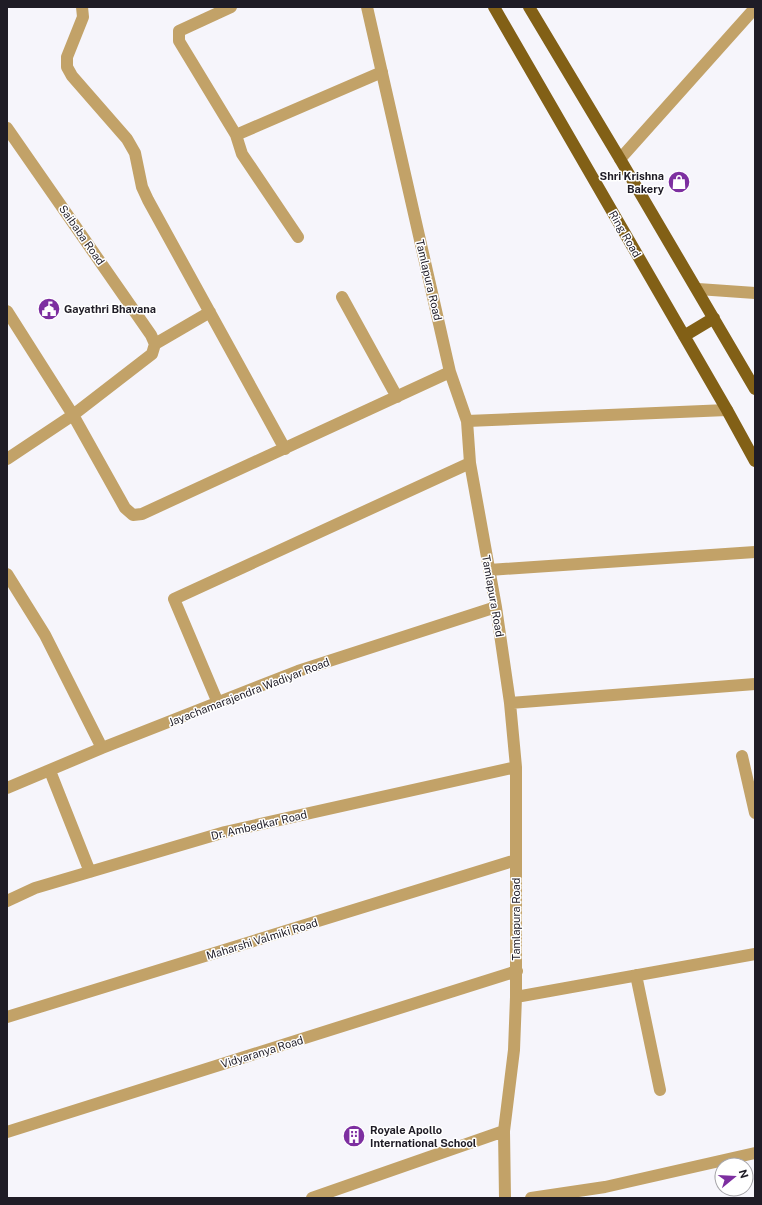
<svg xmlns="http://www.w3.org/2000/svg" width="762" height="1205" viewBox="0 0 762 1205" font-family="'Public Sans',sans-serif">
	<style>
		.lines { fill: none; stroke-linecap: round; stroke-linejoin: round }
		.lane { stroke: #c2a268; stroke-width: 12 }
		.street { stroke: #c2a268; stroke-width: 12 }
		.primary { stroke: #826016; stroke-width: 12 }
		.labels { text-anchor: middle; stroke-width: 3; stroke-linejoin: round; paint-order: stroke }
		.poi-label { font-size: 11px; font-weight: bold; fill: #1f1c26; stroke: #fff; text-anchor: start }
		.street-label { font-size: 11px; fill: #1f1c26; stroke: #fff }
	</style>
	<rect width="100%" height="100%" fill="#f6f5fb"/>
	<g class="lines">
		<path class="lane" d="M 698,289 L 755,293"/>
		<path class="street" d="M 82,7 L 83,17 L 67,57 L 67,67 L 72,76 L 127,139 L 135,153 L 142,187 L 148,200 L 285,449
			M 231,7 L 179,31 L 179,41 L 236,135 L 242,154 L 298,237
			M 367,7 L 450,372 L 467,421 L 470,463 L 496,607 L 510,703 L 516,767 L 516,997 L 514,1050 L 504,1131 L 505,1198
			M 7,128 L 151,335 L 155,344
			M 236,135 L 382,72
			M 620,159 L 755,8
			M 342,297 L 397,397
			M 7,311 L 73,415 L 125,508 L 133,515 L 142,514 L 450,372
			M 467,421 L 727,410
			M 7,459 L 73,415 L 152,354 L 155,344 L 210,312
			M 489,570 L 755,552
			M 7,574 L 45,635 L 102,748
			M 218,703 L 174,599 L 470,463
			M 510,703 L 755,684
			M 742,756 L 755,813
			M 50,771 L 90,872
			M 7,788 L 102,748 L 298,671 L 496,607
			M 7,901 L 35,888 L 225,832 L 516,767
			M 636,975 L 660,1090
			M 516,997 L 755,954
			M 7,1017 L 516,860
			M 7,1132 L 517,971
			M 312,1198 L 504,1131
			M 531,1198 L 605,1187 L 755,1153"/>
		<path class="primary" d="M 494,7 L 727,410 L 755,461
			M 529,7 L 620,159 L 755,389
			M 684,336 L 714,318"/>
	</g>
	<defs>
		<g id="shop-disc" transform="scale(1.15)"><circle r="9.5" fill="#7d2fa0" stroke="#fff"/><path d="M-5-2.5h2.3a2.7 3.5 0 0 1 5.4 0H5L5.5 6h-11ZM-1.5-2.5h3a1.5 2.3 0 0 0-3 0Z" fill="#fff"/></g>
		<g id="civic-disc" transform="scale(1.15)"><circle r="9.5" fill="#7d2fa0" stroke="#fff"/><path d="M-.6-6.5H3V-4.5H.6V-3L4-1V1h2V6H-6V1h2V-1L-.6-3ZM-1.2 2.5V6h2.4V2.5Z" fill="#fff"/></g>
		<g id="building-disc" transform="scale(1.15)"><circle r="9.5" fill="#7d2fa0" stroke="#fff"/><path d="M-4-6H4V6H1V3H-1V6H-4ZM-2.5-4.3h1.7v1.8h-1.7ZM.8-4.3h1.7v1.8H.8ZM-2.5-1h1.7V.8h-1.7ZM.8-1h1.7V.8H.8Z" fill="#fff"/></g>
	</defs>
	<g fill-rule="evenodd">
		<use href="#shop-disc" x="679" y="182"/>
		<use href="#civic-disc" x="49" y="309"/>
		<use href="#building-disc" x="354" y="1136"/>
	</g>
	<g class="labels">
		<g class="poi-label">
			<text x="664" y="180" text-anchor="end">Shri Krishna<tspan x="664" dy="13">Bakery</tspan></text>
			<text x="64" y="313">Gayathri Bhavana</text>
			<text x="370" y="1134">Royale Apollo<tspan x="370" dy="13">International School</tspan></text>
		</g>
		<g class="street-label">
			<text transform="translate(625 234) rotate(60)" y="4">Ring Road</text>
			<text transform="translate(82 235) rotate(55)" y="4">Saibaba Road</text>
			<text transform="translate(429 280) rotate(77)" y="4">Tamlapura Road</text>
			<text transform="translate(493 596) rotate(80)" y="4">Tamlapura Road</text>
			<text transform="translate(249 692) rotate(-21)" y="4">Jayachamarajendra Wadiyar Road</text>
			<text transform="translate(259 825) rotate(-13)" y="4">Dr. Ambedkar Road</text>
			<text transform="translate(516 919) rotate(-90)" y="4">Tamlapura Road</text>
			<text transform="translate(262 939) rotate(-17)" y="4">Maharshi Valmiki Road</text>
			<text transform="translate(262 1052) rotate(-17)" y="4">Vidyaranya Road</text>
		</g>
	</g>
	<rect width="762" height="1205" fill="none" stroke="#1f1c26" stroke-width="16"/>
	<g transform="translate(734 1177) rotate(72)"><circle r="19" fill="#ffffff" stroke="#a5a4a8"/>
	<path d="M0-3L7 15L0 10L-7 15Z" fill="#7d2fa0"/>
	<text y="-6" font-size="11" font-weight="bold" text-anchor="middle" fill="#1f1c26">N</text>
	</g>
</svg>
